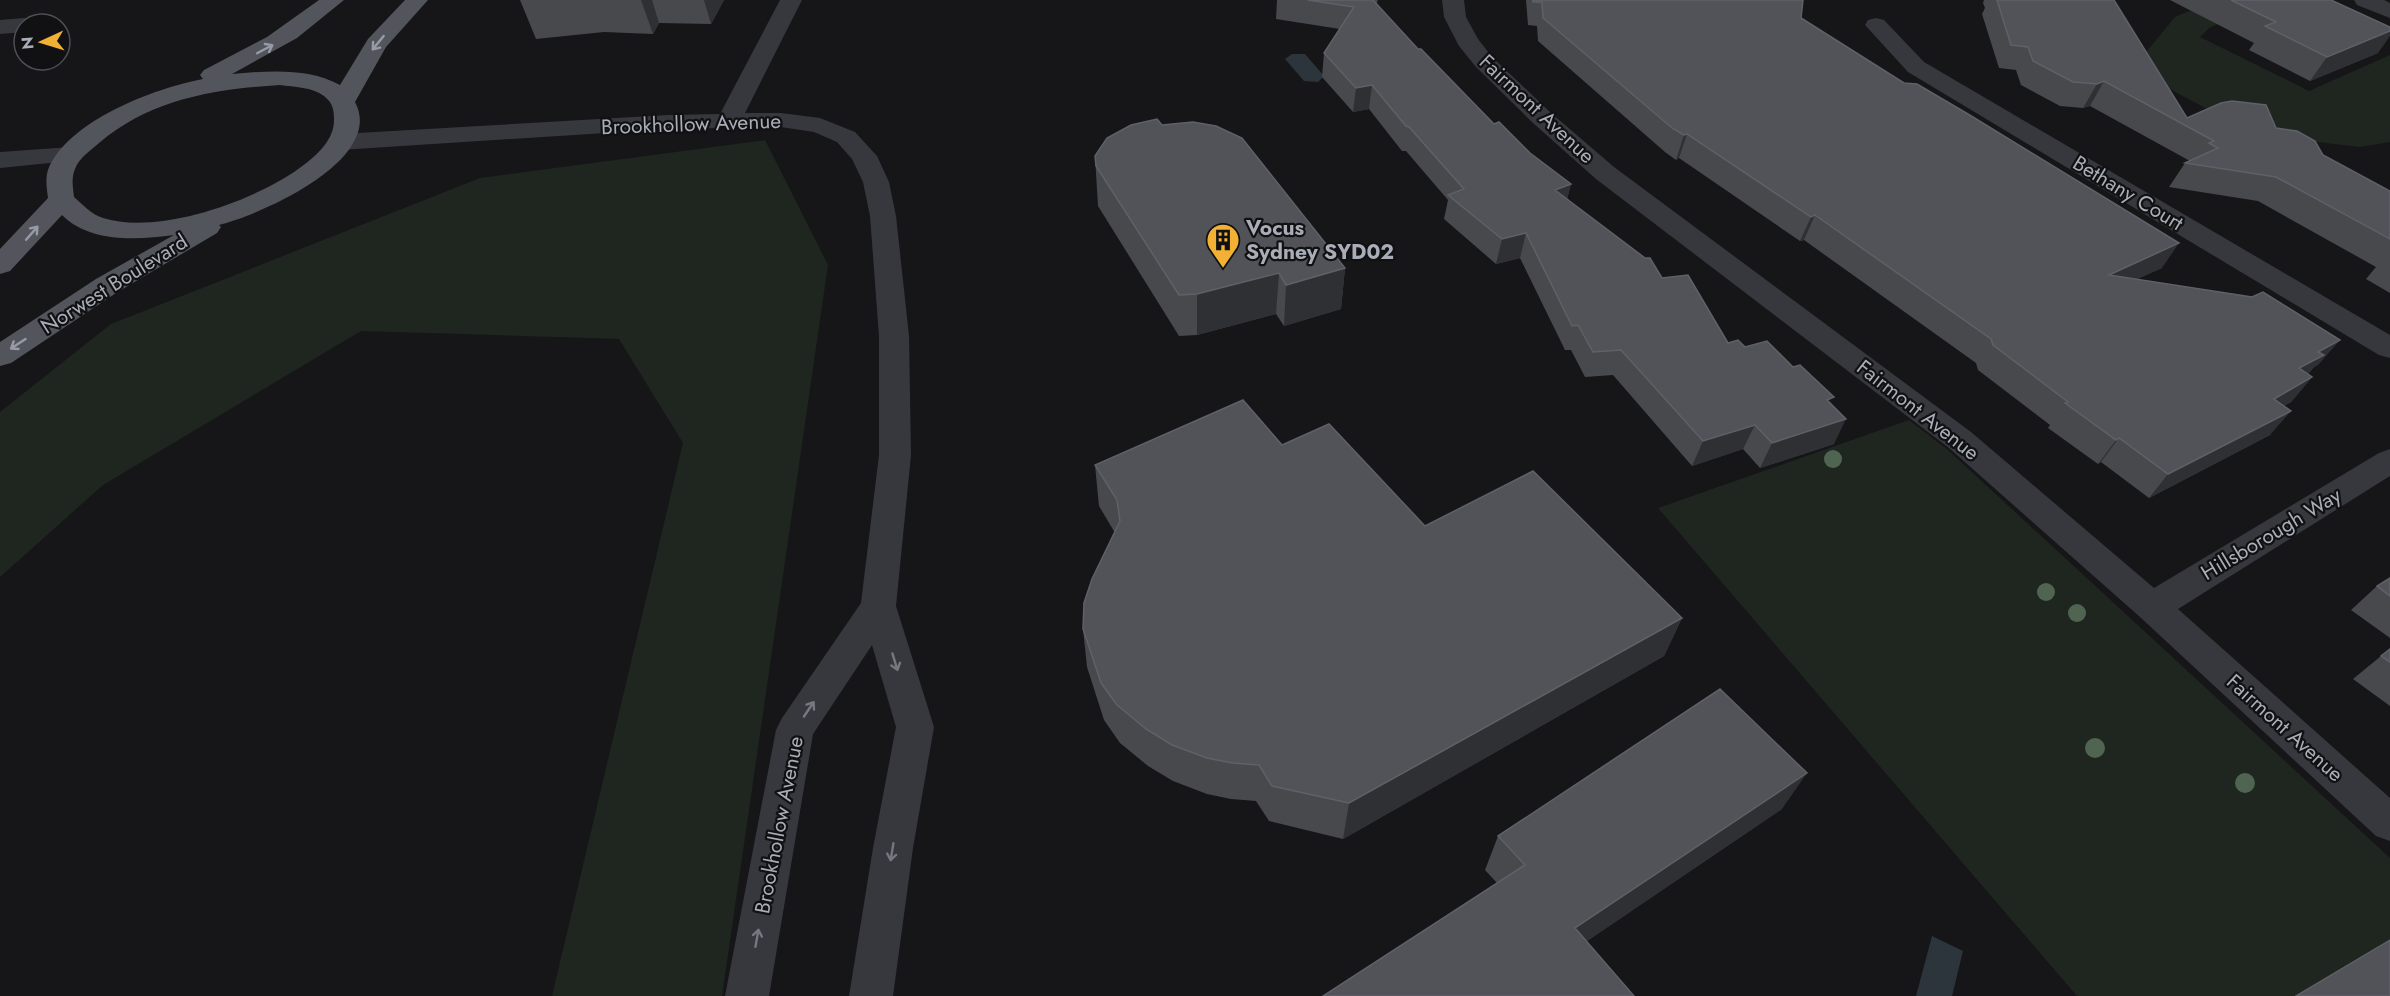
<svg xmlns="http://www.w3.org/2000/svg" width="2390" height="996" viewBox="0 0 2390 996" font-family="Jost,sans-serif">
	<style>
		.green { fill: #1e261f }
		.water { fill: #2c353c }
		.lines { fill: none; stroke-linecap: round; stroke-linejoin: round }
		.minor { fill: #37383d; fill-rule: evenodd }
		.major { fill: #53555c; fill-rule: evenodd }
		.tree { fill: #506452 }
		.wall { fill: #47494d }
		.shaded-wall { fill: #2f3033 }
		.building { fill: #525359; stroke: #5f6168; stroke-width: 1.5 }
		.oneway { stroke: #979ba6 }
		.oneway2 { stroke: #757881 }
		.labels { text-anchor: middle; stroke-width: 4.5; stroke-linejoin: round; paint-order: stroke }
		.street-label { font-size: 21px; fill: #a8adb8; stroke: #111113 }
		.poi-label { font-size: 21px; font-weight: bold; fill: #a8adb8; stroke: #111113; text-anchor: start }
	</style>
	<rect width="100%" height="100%" fill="#161618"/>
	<path class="green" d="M 2216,0 L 2265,4 L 2209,28 L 2200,37 L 2309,91 L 2390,55 L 2390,142 L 2360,147 L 2309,141 L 2226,119 L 2132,69 L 2175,17 Z
		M 765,140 L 828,265 L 722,996 L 552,996 L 683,443 L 619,339 L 361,331 L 103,485 L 0,577 L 0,412 L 111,324 L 480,178 Z
		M 1909,420 L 1948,450 L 2390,858 L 2390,942 L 2295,996 L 2077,996 L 1658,508 Z"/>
	<path class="water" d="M 1292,54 L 1305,54 L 1324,76 L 1318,82 L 1304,81 L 1285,59 Z
		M 1932,936 L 1963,951 L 1952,996 L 1916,996 Z"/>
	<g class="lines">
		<path class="minor" d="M 780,0 L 802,0 L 745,113 L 781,113 L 820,118 L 855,132 L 877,156 L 889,182 L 896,216 L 909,336 L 911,455 L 896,606 L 934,727 L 913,848 L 893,996 L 849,996 L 873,848 L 896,727 L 872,645 L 813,734 L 769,996 L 725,996 L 776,730 L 782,718 L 861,603 L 879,455 L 879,336 L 870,216 L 863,182 L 852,159 L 837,142 L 814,132 L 781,127 L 668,129 L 340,150 L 331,147 L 327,142 L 331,137 L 340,134 L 668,115 L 720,114 Z
			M 1442,0 L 1464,0 L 1466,17 L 1478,39 L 1492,57 L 1551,113 L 1614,167 L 1971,432 L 2154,588 L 2379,453 L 2390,449 L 2390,476 L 2178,609 L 2390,798 L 2390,841 L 2376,836 L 2140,617 L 1949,448 L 1596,179 L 1533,123 L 1476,67 L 1459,46 L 1444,17 Z
			M 2354,0 L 2384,0 L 2390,3 L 2390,18 L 2357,5 Z
			M 24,18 L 32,20 L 35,24 L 24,24 L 24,32 L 0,34 L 0,20 Z
			M 1876,18 L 1884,20 L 1924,62 L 2390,335 L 2390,358 L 2379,355 L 1908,72 L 1865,25 L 1868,20 Z
			M 71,147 L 80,150 L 84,155 L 80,160 L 0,168 L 0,152 Z"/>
		<path class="major" d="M 319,0 L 344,0 L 297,38 L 232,74 C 267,71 308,67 340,85 L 368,39 L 405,0 L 428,0 L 386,47 L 355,102 C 386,160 260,215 219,225 L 221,227 L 217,233 L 116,293 L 11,363 L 0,366 L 0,342 L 96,279 L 174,235 C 137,240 90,243 62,215 L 10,271 L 0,274 L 0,249 L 48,198 C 47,189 45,179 48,170 C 67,121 155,88 203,79 L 200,75 L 204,70 L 267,37 ZM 280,85 C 294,87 312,87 324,96 C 333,103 334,110 334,120 C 334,139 319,153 305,164 C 261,199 159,236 103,218 C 91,214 83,205 74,197 C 73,188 71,178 75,169 C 79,158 91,150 99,143 C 151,99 215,89 280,85 Z"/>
	</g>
	<g class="tree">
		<circle cx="1833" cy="459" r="9"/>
		<circle cx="2046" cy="592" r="9"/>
		<circle cx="2077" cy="613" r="9"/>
		<circle cx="2095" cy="748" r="10"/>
		<circle cx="2245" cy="783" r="10"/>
	</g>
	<path class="wall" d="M 520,0 L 724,0 L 711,24 L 659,23 L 653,34 L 604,32 L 536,39 Z
		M 1277,0 L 1378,0 L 1376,4 L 1418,49 L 1494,124 L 1530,153 L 1571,184 L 1567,199 L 1662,278 L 1728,343 L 1745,347 L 1793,367 L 1831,403 L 1834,444 L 1760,468 L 1743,449 L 1692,466 L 1613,375 L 1585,377 L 1571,350 L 1565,350 L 1520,258 L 1496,264 L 1444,219 L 1448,200 L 1406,151 L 1402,151 L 1369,109 L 1353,112 L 1322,77 L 1324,53 L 1340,29 L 1276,19 Z
		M 1526,0 L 1803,0 L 1801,18 L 2162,268 L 2136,279 L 2319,364 L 2314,367 L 2308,374 L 2312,377 L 2291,402 L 2284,406 L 2270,435 L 2149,498 L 2101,462 L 2098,464 L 2048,428 L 2050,425 L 1978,370 L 1976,363 L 1804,240 L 1800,241 L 1679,158 L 1676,160 L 1665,152 L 1538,41 L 1537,26 L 1528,25 Z
		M 1984,0 L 2114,0 L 2187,118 L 2276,128 L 2323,155 L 2390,191 L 2390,293 L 2366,279 L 2376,267 L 2258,201 L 2169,187 L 2185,163 L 2190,161 L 2090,106 L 2083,108 L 2060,106 L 2021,85 L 2016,70 L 1999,68 L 1982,14 L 1985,8 L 1983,3 Z
		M 2170,0 L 2331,0 L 2378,53 L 2310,81 L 2249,50 L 2254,43 Z
		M 1162,125 L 1345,268 L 1341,309 L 1284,326 L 1276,314 L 1197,335 L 1179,336 L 1098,206 L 1095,156 Z
		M 1282,445 L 1425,526 L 1682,618 L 1664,656 L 1343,839 L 1269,821 L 1256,801 L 1231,799 L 1207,794 L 1173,781 L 1148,766 L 1120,743 L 1104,720 L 1087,667 L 1083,629 L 1115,533 L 1099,506 L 1095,465 Z
		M 2390,578 L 2390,638 L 2351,610 L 2377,586 Z
		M 2390,649 L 2390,706 L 2353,679 L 2381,656 Z
		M 1782,809 L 1587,941 L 1497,883 L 1485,870 L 1498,836 Z"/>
	<path class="shaded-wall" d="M 641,0 L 652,0 L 659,23 L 653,34 Z
		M 704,0 L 724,0 L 711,24 Z
		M 2390,31 L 2390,36 L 2378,53 L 2310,81 L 2327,57 Z
		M 2104,81 L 2090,106 L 2083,108 L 2097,84 Z
		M 1372,85 L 1369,109 L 1353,112 L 1356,88 Z
		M 1687,134 L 1679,158 L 1676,160 L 1684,135 Z
		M 1571,184 L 1565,208 L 1555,190 Z
		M 1815,215 L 1804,240 L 1800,241 L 1811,217 Z
		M 1526,233 L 1520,258 L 1496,264 L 1502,239 Z
		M 2179,243 L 2162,268 L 2092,300 L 2109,275 Z
		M 1345,268 L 1341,309 L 1284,326 L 1286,285 Z
		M 1279,273 L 1276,314 L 1197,335 L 1197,294 Z
		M 2340,340 L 2319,364 L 2314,367 L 2302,380 L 2299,368 L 2318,352 Z
		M 2312,377 L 2291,402 L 2253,424 L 2274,399 Z
		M 2291,411 L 2270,435 L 2149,498 L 2168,474 Z
		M 1846,419 L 1834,444 L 1760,468 L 1772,443 Z
		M 1755,425 L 1743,449 L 1692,466 L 1703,441 Z
		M 2119,438 L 2101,462 L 2098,464 L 2116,440 Z
		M 1682,618 L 1664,656 L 1343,839 L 1349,803 Z
		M 1807,773 L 1782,809 L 1559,960 L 1575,928 Z"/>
	<path class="building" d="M 1308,0 L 1373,0 L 1418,49 L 1421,49 L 1494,124 L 1499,122 L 1530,153 L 1571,184 L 1555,190 L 1645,258 L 1650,258 L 1662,278 L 1688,275 L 1728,343 L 1738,340 L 1745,347 L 1767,341 L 1793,367 L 1800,365 L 1834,397 L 1827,400 L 1846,419 L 1772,443 L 1755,425 L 1703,441 L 1621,350 L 1593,352 L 1578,325 L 1572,326 L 1526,233 L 1502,239 L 1448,195 L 1464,189 L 1409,127 L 1406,126 L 1372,85 L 1356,88 L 1324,53 L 1354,7 Z
		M 1533,0 L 1803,0 L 1801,18 L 1904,83 L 1917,84 L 1968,114 L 2179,243 L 2109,275 L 2252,297 L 2263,292 L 2340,340 L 2318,352 L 2324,355 L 2299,368 L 2312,377 L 2274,399 L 2291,411 L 2168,474 L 2119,438 L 2116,440 L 2065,403 L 2068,402 L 1993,345 L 1991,339 L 1815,215 L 1811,217 L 1687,134 L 1684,135 L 1672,128 L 1543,18 L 1542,2 L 1533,2 Z
		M 1997,0 L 2114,0 L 2187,118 L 2221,103 L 2232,101 L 2266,105 L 2276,128 L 2297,131 L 2315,141 L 2323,155 L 2390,191 L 2390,239 L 2276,177 L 2185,163 L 2218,148 L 2209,143 L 2214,141 L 2104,81 L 2097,84 L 2073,82 L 2033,61 L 2028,47 L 2011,45 Z
		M 2231,0 L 2331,0 L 2390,27 L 2390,31 L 2327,57 L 2265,26 L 2276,22 Z
		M 1157,119 L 1162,125 L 1193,122 L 1216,126 L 1242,138 L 1345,268 L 1286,285 L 1279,273 L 1197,294 L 1179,295 L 1096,166 L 1095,156 L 1107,138 L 1131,125 Z
		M 1243,400 L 1282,445 L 1329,424 L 1425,526 L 1533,471 L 1682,618 L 1349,803 L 1272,786 L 1259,765 L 1232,763 L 1207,758 L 1172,745 L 1146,729 L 1117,705 L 1101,683 L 1083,629 L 1084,603 L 1092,579 L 1120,521 L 1117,500 L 1095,465 Z
		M 2390,578 L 2390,596 L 2377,586 Z
		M 2390,649 L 2390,662 L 2381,656 Z
		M 1720,689 L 1807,773 L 1575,928 L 1634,996 L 1323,996 L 1525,865 L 1498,836 Z
		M 2390,940 L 2390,996 L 2296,996 Z"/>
	<defs><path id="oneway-shaft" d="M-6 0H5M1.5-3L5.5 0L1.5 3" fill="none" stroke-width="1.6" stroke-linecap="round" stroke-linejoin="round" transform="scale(1.5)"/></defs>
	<g class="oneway">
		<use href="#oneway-shaft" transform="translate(378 43) rotate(129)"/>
		<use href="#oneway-shaft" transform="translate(265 49) rotate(-28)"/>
		<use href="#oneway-shaft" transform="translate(32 233) rotate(-49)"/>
		<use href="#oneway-shaft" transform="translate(18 344) rotate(147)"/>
	</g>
	<g class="oneway2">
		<use href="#oneway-shaft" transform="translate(895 662) rotate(73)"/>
		<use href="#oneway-shaft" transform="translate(809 709) rotate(-56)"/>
		<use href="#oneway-shaft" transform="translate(892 852) rotate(99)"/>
		<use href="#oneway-shaft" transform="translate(757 938) rotate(-80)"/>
	</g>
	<defs>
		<g id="building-pin" transform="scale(1.725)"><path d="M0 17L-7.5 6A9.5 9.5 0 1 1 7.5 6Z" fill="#f2b134" stroke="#111113"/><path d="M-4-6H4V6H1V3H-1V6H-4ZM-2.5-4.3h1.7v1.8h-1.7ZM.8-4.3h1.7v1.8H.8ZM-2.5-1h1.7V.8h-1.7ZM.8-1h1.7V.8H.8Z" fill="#111"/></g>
	</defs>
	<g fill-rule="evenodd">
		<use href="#building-pin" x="1223" y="240"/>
	</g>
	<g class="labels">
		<g class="street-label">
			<text transform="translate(1537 109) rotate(43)" y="7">Fairmont Avenue</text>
			<text transform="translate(691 124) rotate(-2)" y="7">Brookhollow Avenue</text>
			<text transform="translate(2128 193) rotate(31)" y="7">Bethany Court</text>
			<text transform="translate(114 284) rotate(-32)" y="7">Norwest Boulevard</text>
			<text transform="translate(1918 410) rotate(38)" y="7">Fairmont Avenue</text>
			<text transform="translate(2271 534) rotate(-31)" y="7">Hillsborough Way</text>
			<text transform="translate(2285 728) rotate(42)" y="7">Fairmont Avenue</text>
			<text transform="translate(779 825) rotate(-79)" y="7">Brookhollow Avenue</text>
		</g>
		<g class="poi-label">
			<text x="1246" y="235">Vocus<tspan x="1246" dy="24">Sydney SYD02</tspan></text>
		</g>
	</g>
	<g transform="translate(42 42) rotate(266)"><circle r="28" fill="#111113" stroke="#4d4f55" stroke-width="1.5"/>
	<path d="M0-4.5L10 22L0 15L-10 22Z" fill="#f2b134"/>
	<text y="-9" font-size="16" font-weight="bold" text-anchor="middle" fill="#a8adb8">N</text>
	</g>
</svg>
